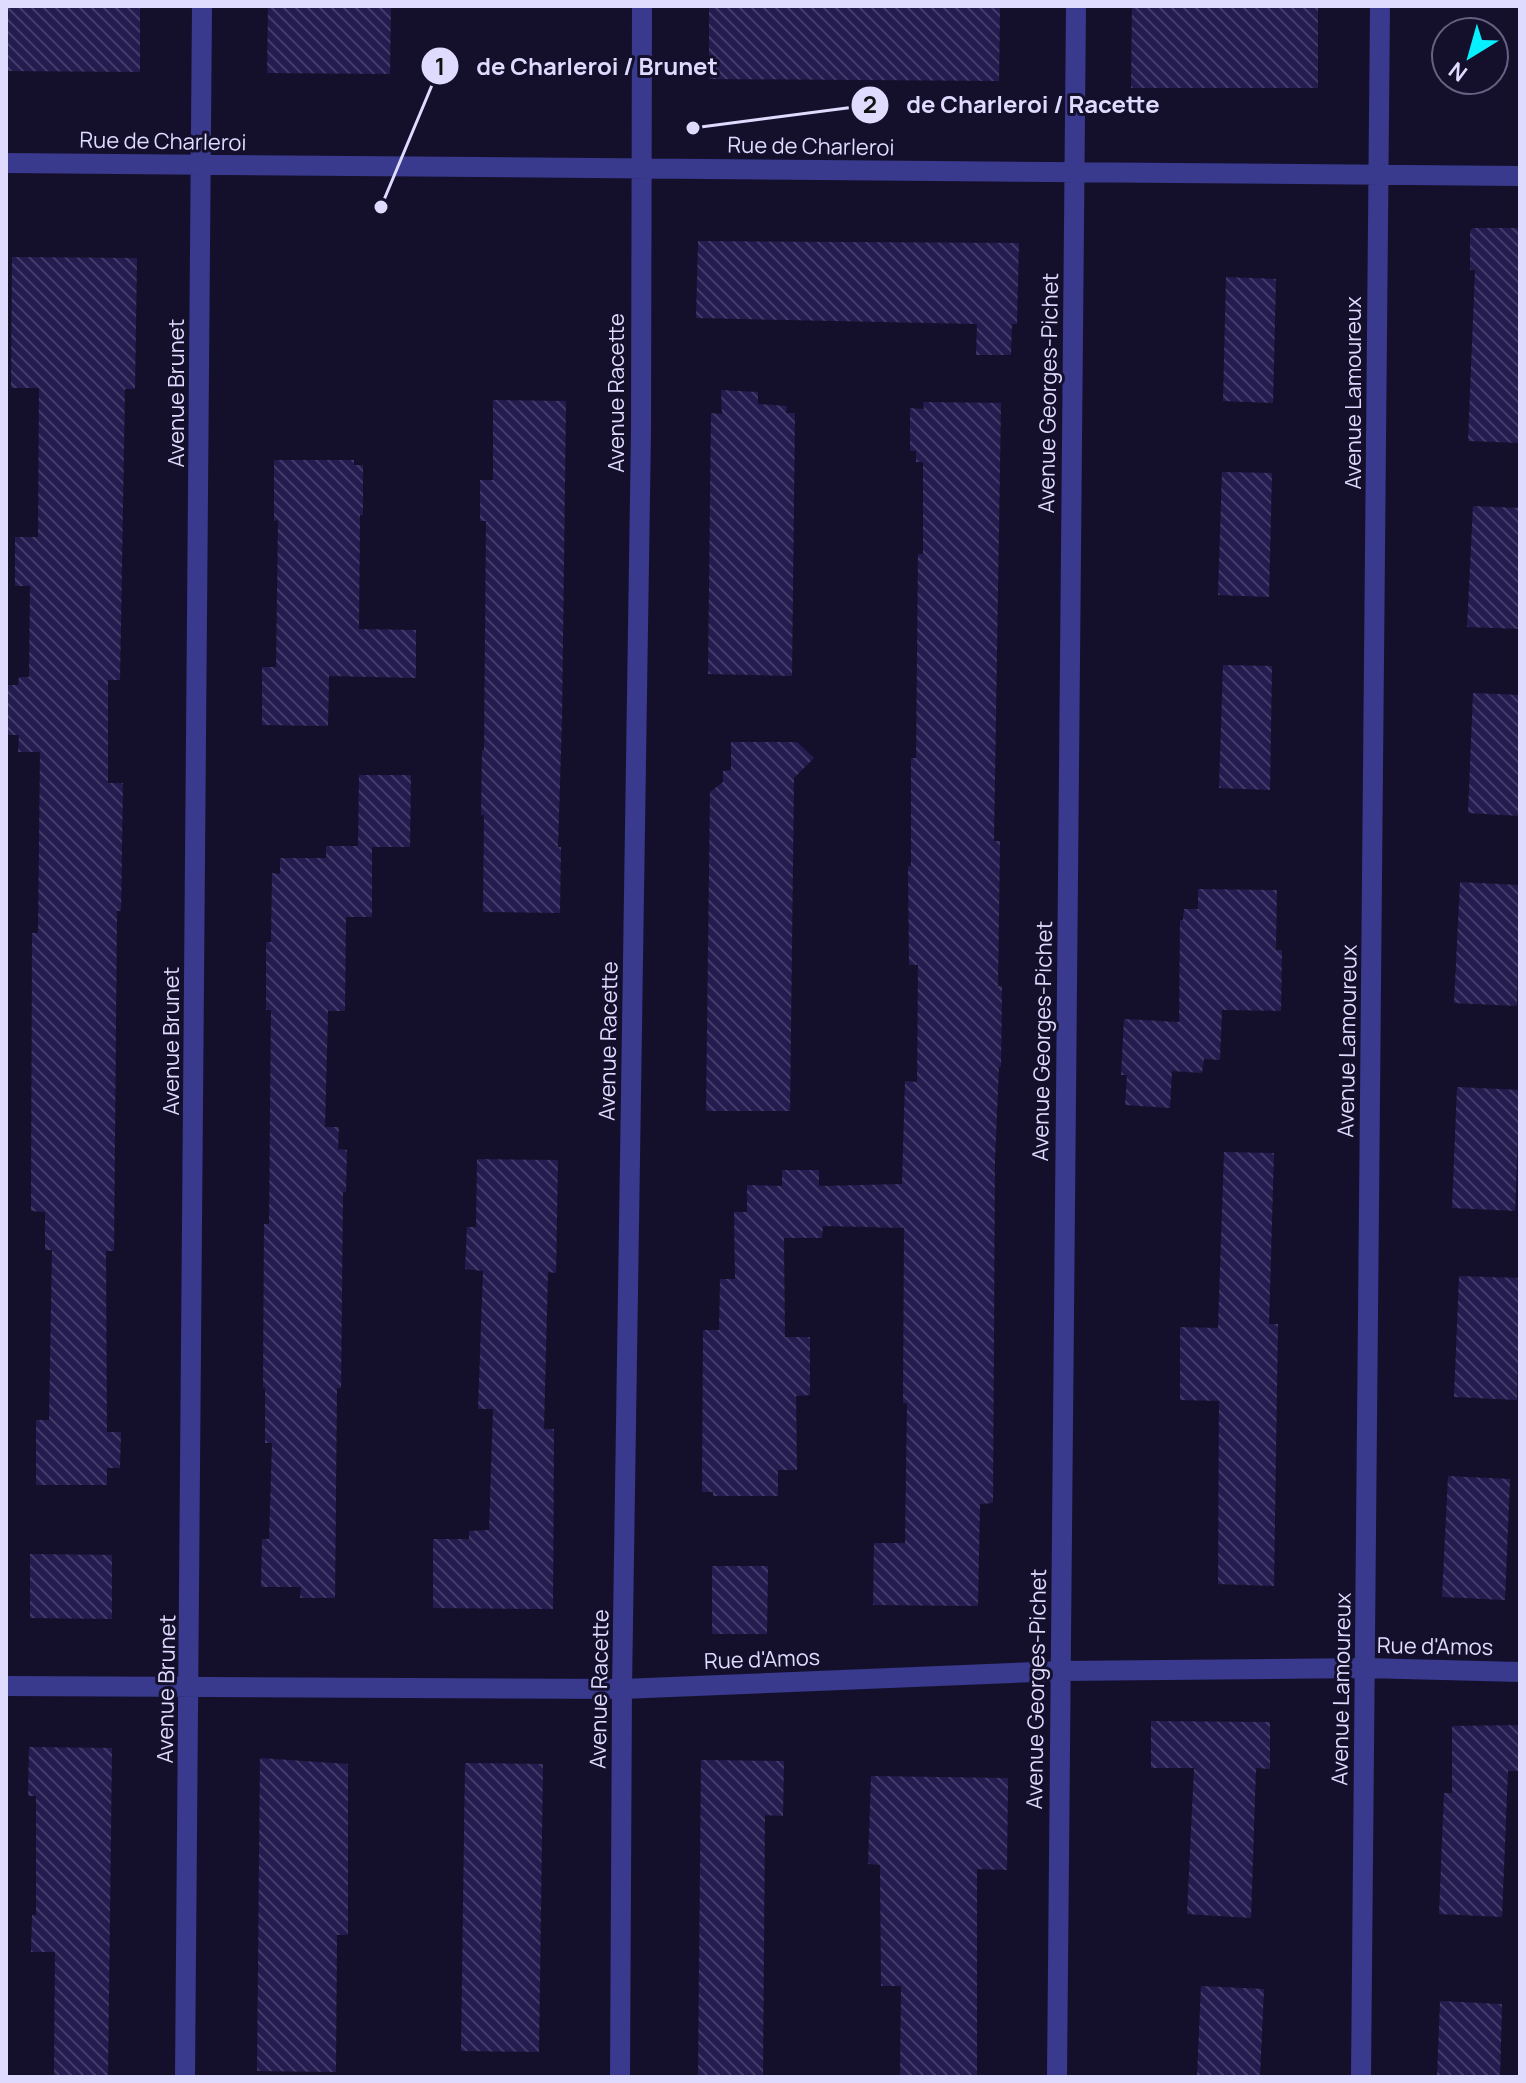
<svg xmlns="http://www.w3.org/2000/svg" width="1526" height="2083" viewBox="0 0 1526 2083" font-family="Manrope,sans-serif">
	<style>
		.building { fill: url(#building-back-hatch) }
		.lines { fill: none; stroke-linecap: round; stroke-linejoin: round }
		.street { stroke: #39398d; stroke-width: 20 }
		.labels { text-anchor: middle; stroke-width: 6; stroke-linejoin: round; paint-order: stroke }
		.street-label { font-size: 22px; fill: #dedbff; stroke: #14102c }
		.leader { fill: none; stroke: #dedbff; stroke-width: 3 }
		.callout-dot { fill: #dedbff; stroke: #14102c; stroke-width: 3 }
		.mark-label { font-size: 24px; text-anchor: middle; font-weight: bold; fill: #111 }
		.callout-label { font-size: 24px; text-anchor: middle; font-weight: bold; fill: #dedbff; stroke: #14102c; stroke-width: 6; stroke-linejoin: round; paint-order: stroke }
	</style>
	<defs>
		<pattern id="building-back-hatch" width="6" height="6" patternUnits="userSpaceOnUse" patternTransform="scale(2)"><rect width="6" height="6" fill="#241b4e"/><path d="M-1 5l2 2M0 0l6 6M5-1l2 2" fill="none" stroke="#433c69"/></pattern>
	</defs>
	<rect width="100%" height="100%" fill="#14102c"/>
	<path class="building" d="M 6,6 L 140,6 L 140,72 L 6,71 Z
		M 268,6 L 391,6 L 390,74 L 267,73 Z
		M 709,6 L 1000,6 L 999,81 L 709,79 Z
		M 1132,6 L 1318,6 L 1318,88 L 1131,88 Z
		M 1473,228 L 1520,228 L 1520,443 L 1468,441 L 1475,270 L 1470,270 L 1470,231 Z
		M 698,241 L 1019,243 L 1017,324 L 1012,324 L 1011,355 L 976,355 L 977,324 L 696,318 Z
		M 12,257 L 137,258 L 135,389 L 125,389 L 120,680 L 108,680 L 108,783 L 123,783 L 121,911 L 117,911 L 114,1251 L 106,1251 L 107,1432 L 121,1432 L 120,1468 L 107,1468 L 107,1485 L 36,1485 L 36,1420 L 49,1420 L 52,1250 L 45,1250 L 45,1212 L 31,1211 L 32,933 L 38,933 L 40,752 L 18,752 L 19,735 L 6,735 L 6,685 L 18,685 L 19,677 L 29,677 L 30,586 L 15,586 L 15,537 L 38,537 L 39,388 L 11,388 Z
		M 1226,277 L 1276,279 L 1273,403 L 1223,401 Z
		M 721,390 L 758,392 L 758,404 L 787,406 L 786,413 L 795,413 L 792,676 L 708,674 L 711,413 L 722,414 Z
		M 493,400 L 566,401 L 562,719 L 558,847 L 561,847 L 560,913 L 483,912 L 484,815 L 481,815 L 482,750 L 484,750 L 486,521 L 480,521 L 480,480 L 493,480 Z
		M 923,402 L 1001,403 L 994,841 L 1000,841 L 998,986 L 1002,986 L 1001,1067 L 999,1067 L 995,1158 L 993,1503 L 980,1504 L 978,1606 L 873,1605 L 874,1543 L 905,1543 L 907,1403 L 903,1403 L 904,1228 L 823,1226 L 822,1238 L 784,1238 L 785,1337 L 810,1337 L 810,1395 L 796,1396 L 797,1470 L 778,1470 L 778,1496 L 713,1496 L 713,1492 L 702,1492 L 703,1330 L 719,1330 L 720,1279 L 735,1279 L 734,1212 L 747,1212 L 747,1185 L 782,1186 L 782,1170 L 819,1170 L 819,1186 L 902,1184 L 905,1081 L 917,1082 L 918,965 L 909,965 L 908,866 L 911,866 L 911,758 L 916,758 L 918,554 L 923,554 L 923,462 L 916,462 L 916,451 L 910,451 L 910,408 L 924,409 Z
		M 274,460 L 354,460 L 354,465 L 363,465 L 363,515 L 360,515 L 359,629 L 416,630 L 416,678 L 329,676 L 328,726 L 262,725 L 262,667 L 276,667 L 278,520 L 274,521 Z
		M 1222,472 L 1272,473 L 1269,597 L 1218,595 Z
		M 1473,506 L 1520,508 L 1520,629 L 1467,627 Z
		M 1223,665 L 1272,666 L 1270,790 L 1219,788 Z
		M 1473,693 L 1520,695 L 1520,816 L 1468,813 Z
		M 731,742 L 797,742 L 814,758 L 794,778 L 790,1111 L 706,1111 L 710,792 L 723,782 L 723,771 L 731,770 Z
		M 359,775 L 411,775 L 410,847 L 372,847 L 372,917 L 346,917 L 345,1011 L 328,1011 L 325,1127 L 339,1127 L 338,1149 L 347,1150 L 346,1192 L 343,1192 L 341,1388 L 337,1388 L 335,1598 L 300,1598 L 301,1587 L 261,1587 L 262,1539 L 269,1539 L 272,1443 L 265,1443 L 265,1387 L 263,1388 L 264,1224 L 269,1224 L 270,1114 L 271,1010 L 266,1010 L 266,942 L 271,942 L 272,873 L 280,874 L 280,858 L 326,858 L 326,846 L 358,846 Z
		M 1460,882 L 1520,885 L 1517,1006 L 1454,1003 Z
		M 1198,889 L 1277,890 L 1276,950 L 1282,950 L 1281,1011 L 1222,1010 L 1220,1060 L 1204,1059 L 1202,1073 L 1172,1071 L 1170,1108 L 1125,1105 L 1127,1075 L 1121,1075 L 1124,1019 L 1179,1022 L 1180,920 L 1183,920 L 1184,909 L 1198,909 Z
		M 1457,1087 L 1520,1090 L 1515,1211 L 1452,1208 Z
		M 1224,1152 L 1274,1153 L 1269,1324 L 1278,1324 L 1274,1586 L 1218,1584 L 1219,1401 L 1180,1400 L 1180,1327 L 1218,1328 Z
		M 477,1159 L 558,1160 L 556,1273 L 548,1272 L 544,1429 L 554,1429 L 553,1609 L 433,1608 L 433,1539 L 469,1539 L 469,1531 L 489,1530 L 493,1409 L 478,1409 L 483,1271 L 465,1269 L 467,1227 L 476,1227 Z
		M 1459,1276 L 1520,1278 L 1517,1400 L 1454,1397 Z
		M 1448,1476 L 1510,1479 L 1505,1600 L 1442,1597 Z
		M 30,1554 L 112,1555 L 112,1619 L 30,1618 Z
		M 712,1566 L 768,1566 L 767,1634 L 712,1634 Z
		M 1151,1721 L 1270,1722 L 1270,1769 L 1256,1768 L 1251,1918 L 1187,1914 L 1194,1768 L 1151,1768 Z
		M 1520,1725 L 1520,1771 L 1508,1771 L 1502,1917 L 1439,1914 L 1444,1793 L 1452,1793 L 1452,1726 Z
		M 29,1747 L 112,1748 L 108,2077 L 54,2077 L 55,1952 L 31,1952 L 32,1915 L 36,1915 L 36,1796 L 28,1796 Z
		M 260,1758 L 348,1764 L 348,1935 L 337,1935 L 336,2072 L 257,2071 Z
		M 701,1760 L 784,1761 L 783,1816 L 765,1815 L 763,2077 L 698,2077 Z
		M 465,1763 L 543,1764 L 539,2052 L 461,2051 Z
		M 871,1776 L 1008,1778 L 1007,1870 L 977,1869 L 977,2077 L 900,2077 L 901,1986 L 881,1986 L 880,1865 L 868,1864 Z
		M 1201,1986 L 1264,1989 L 1260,2077 L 1197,2077 Z
		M 1440,2001 L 1502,2004 L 1500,2077 L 1437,2077 Z"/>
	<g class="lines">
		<path class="street" d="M 6,163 L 1520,176
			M 6,1686 L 622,1689 L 1060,1671 L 1365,1668 L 1520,1672
			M 185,2077 L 202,6
			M 620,2077 L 622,1689 L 641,430 L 642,6
			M 1057,2077 L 1076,6
			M 1361,2077 L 1380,6"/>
	</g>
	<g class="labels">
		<g class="street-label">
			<text transform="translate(163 141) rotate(1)" y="8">Rue de Charleroi</text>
			<text transform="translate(811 146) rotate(1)" y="8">Rue de Charleroi</text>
			<text transform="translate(176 393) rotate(-90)" y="8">Avenue Brunet</text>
			<text transform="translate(616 393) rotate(-90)" y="8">Avenue Racette</text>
			<text transform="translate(1048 393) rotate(-89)" y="8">Avenue Georges-Pichet</text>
			<text transform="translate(1353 393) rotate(-90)" y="8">Avenue Lamoureux</text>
			<text transform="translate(171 1041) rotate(-90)" y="8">Avenue Brunet</text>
			<text transform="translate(608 1041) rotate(-89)" y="8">Avenue Racette</text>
			<text transform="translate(1042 1041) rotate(-89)" y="8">Avenue Georges-Pichet</text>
			<text transform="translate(1347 1041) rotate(-89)" y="8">Avenue Lamoureux</text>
			<text transform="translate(1435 1646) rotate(1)" y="8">Rue d'Amos</text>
			<text transform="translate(762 1659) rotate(-2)" y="8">Rue d'Amos</text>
			<text transform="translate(166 1689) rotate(-89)" y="8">Avenue Brunet</text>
			<text transform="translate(599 1689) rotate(-89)" y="8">Avenue Racette</text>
			<text transform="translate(1036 1689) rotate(-89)" y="8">Avenue Georges-Pichet</text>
			<text transform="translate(1341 1689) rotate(-89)" y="8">Avenue Lamoureux</text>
		</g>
	</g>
	<path class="leader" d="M381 207L440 66M693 128L870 105"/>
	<g class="callout-dot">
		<circle cx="381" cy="207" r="8"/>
		<circle cx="693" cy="128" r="8"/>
		<circle cx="440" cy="66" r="20"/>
		<circle cx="870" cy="105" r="20"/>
	</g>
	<g class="mark-label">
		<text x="440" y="75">1</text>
		<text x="870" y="113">2</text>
	</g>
	<g class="callout-label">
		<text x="597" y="75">de Charleroi / Brunet</text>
		<text x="1033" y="113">de Charleroi / Racette</text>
	</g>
	<rect width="1526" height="2083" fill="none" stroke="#dedbff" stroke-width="16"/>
	<g transform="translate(1470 56) rotate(217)"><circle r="38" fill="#14102c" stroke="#656180" stroke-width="2"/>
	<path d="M0-6L14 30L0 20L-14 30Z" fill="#07f0ff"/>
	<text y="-12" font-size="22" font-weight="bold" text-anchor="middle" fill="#dedbff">N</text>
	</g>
</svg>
